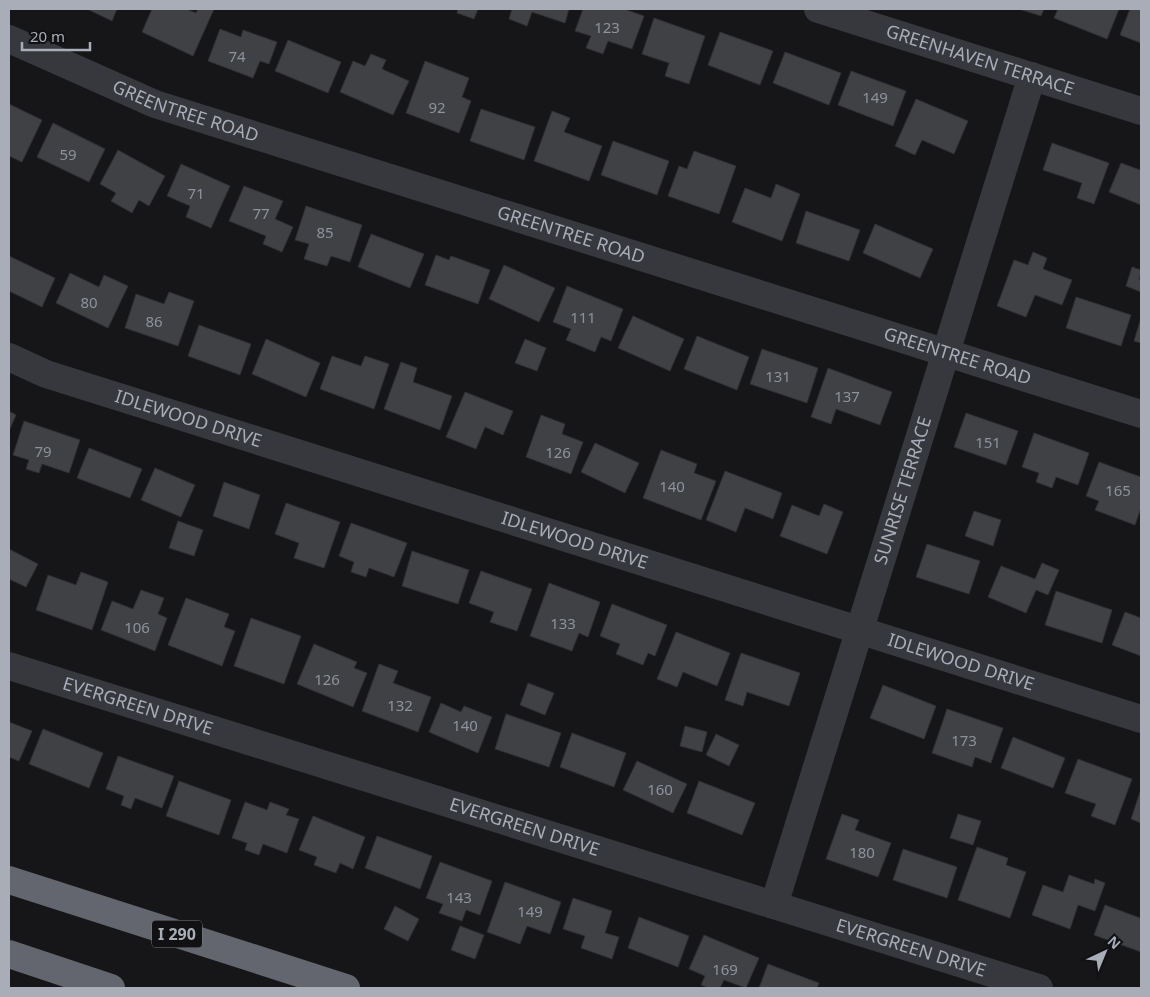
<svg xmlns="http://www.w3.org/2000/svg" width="1150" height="997" viewBox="0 0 1150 997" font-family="'Noto Sans',sans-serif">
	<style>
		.building { fill: #404145; stroke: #303034 }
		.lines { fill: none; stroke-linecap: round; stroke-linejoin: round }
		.minor { stroke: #37383d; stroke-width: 28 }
		.highway { stroke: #63666e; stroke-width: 28 }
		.labels { text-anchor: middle; stroke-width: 5; stroke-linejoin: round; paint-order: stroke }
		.number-label { font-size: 15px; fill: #8e929b }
		.shield { fill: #111113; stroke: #7b7e86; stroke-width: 1 }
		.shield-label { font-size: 16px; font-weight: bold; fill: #a8adb8 }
		.street-label { font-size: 18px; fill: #a8adb8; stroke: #111113 }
	</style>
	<rect width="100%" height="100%" fill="#161618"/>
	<path class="building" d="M 87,9 L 117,9 L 112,21 Z
		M 152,9 L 186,9 L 196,13 L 198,9 L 214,9 L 193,56 L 142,32 Z
		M 458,9 L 478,9 L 474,19 L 457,13 Z
		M 512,9 L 569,9 L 565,23 L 532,12 L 527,26 L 509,19 Z
		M 583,9 L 624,9 L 644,16 L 632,49 L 608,41 L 603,54 L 586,48 L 591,36 L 575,31 Z
		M 1019,9 L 1044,9 L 1041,16 Z
		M 1058,9 L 1119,9 L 1107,39 L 1054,18 Z
		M 1130,9 L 1141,9 L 1141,43 L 1120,35 Z
		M 654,18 L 705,36 L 689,84 L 665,76 L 669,63 L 642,54 Z
		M 220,29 L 241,37 L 243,30 L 277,42 L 269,64 L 260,61 L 253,78 L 208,61 Z
		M 720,32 L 773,51 L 760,85 L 708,65 Z
		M 288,40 L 341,62 L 328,93 L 275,71 Z
		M 785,52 L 841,73 L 829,105 L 773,83 Z
		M 371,54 L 386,60 L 382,69 L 409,81 L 393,115 L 340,92 L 353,61 L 365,66 Z
		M 425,61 L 469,78 L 462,97 L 471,101 L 459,133 L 406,113 Z
		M 851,71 L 906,91 L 893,126 L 838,105 Z
		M 916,99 L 968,121 L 954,154 L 922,140 L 915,155 L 895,146 Z
		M 9,104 L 42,120 L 22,162 L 9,156 Z
		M 481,109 L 535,127 L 524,160 L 470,141 Z
		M 552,111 L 570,118 L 564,132 L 602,146 L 589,181 L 534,161 Z
		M 53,123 L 105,149 L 89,182 L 37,157 Z
		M 613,141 L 669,161 L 657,195 L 601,175 Z
		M 1052,143 L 1109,163 L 1094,204 L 1077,198 L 1082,183 L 1043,170 Z
		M 118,150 L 165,176 L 149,206 L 139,200 L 132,213 L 111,201 L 116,193 L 100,184 Z
		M 694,151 L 736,166 L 719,214 L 668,196 L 679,166 L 687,169 Z
		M 1121,163 L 1140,170 L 1141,166 L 1141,205 L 1109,192 Z
		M 181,164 L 230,186 L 211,228 L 186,217 L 190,206 L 167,196 Z
		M 776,184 L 800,194 L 782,241 L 732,222 L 745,188 L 771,198 Z
		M 244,186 L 283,201 L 275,219 L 293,227 L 282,252 L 263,244 L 266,236 L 229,221 Z
		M 306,206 L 362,225 L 350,262 L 331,256 L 327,266 L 304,259 L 309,244 L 295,240 Z
		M 806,211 L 860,230 L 849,261 L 796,243 Z
		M 875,224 L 933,249 L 920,278 L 863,253 Z
		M 371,234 L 424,254 L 410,288 L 358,267 Z
		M 1033,252 L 1047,258 L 1043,269 L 1072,280 L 1062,305 L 1035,295 L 1026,317 L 997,306 L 1014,260 L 1028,265 Z
		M 436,255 L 449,260 L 451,256 L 490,270 L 478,304 L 425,285 Z
		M 9,256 L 55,278 L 42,307 L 9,291 Z
		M 504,265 L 555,288 L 539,322 L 489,299 Z
		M 1132,267 L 1141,270 L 1139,280 L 1141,280 L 1141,292 L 1126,286 Z
		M 70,273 L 99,287 L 104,275 L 128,286 L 108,328 L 56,303 Z
		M 567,286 L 623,309 L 611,341 L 601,337 L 595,352 L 566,340 L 571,329 L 553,322 Z
		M 169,292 L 194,301 L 178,346 L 125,328 L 136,294 L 164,304 Z
		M 1076,297 L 1131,315 L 1121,346 L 1066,328 Z
		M 633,316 L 684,339 L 670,371 L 618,348 Z
		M 1141,318 L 1141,343 L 1134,341 Z
		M 199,325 L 251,344 L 240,375 L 188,356 Z
		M 697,336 L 749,357 L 737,390 L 684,369 Z
		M 266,339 L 320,363 L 306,397 L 252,374 Z
		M 525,339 L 546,348 L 537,371 L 515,363 Z
		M 762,349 L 818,368 L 807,403 L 750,384 Z
		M 332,356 L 361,366 L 365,356 L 389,364 L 374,409 L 320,389 Z
		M 401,362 L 417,368 L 413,382 L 452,396 L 440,430 L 384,409 Z
		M 828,368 L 892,392 L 880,425 L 836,409 L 831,424 L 811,417 Z
		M 465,392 L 513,411 L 503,435 L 485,427 L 476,449 L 446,437 Z
		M 9,411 L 16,415 L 9,431 Z
		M 966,413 L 1018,431 L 1006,465 L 954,447 Z
		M 541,415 L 565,424 L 562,434 L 583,442 L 571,474 L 526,457 Z
		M 24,421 L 80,440 L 69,473 L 42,464 L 39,473 L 26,469 L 29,460 L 13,455 Z
		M 1034,433 L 1089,453 L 1078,485 L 1056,477 L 1052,488 L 1036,482 L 1039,473 L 1022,467 Z
		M 595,443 L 639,463 L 625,493 L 581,472 Z
		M 89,448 L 142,469 L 130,498 L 77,478 Z
		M 661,450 L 697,464 L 694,473 L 716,481 L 701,520 L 643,498 Z
		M 1099,462 L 1141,477 L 1141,508 L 1135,525 L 1095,510 L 1099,501 L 1086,496 Z
		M 155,468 L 195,485 L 181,517 L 141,500 Z
		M 725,471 L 782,493 L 773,519 L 745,508 L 736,532 L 706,520 Z
		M 224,482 L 260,495 L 249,529 L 213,516 Z
		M 286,503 L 340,522 L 324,568 L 294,558 L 299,543 L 275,534 Z
		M 824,504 L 843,512 L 827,554 L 780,536 L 792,505 L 819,516 Z
		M 974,511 L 1001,520 L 993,546 L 965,536 Z
		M 178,521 L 203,530 L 194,556 L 169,548 Z
		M 351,523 L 407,543 L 394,577 L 369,568 L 366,577 L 351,572 L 354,562 L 339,556 Z
		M 927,544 L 980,561 L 969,594 L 916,577 Z
		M 9,549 L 38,564 L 26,587 L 9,579 Z
		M 412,551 L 469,570 L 458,604 L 402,586 Z
		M 1042,563 L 1059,570 L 1048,595 L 1036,590 L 1026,613 L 988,597 L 1001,566 L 1035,579 Z
		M 481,571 L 532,589 L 517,631 L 490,622 L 494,612 L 469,603 Z
		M 81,572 L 108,582 L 92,630 L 36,610 L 48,575 L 76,585 Z
		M 549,583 L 600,602 L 588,637 L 579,633 L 572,651 L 530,636 Z
		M 141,590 L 164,598 L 158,614 L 167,618 L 155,651 L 101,630 L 112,601 L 133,609 Z
		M 1056,591 L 1112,610 L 1102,643 L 1045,625 Z
		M 186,598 L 229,614 L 224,627 L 235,631 L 222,666 L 168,645 Z
		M 612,604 L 667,625 L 655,656 L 648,653 L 643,665 L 616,654 L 620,644 L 600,636 Z
		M 1125,612 L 1141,618 L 1141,656 L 1112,645 Z
		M 251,618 L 301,636 L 284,684 L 234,666 Z
		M 676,632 L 730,653 L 717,686 L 683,672 L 677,687 L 657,679 Z
		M 314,644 L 357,662 L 354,668 L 367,673 L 353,707 L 297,684 Z
		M 741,653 L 800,673 L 789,706 L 747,692 L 743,706 L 725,700 Z
		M 379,664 L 398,671 L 393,683 L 431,697 L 418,732 L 362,711 Z
		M 528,683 L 554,693 L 545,715 L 520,705 Z
		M 883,685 L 936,706 L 924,739 L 870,718 Z
		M 441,703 L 461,712 L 464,706 L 492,717 L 478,753 L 429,732 Z
		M 947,709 L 1003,728 L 991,763 L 975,757 L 972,767 L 932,753 Z
		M 506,714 L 561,733 L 549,767 L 495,749 Z
		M 9,722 L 32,731 L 19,761 L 9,757 Z
		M 685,726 L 707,732 L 702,752 L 680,746 Z
		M 43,729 L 103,753 L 89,788 L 29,764 Z
		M 572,733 L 626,753 L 614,787 L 560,767 Z
		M 716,734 L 739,745 L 729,766 L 706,755 Z
		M 1013,737 L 1065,758 L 1053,788 L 1001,768 Z
		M 118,756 L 174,776 L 162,808 L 135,798 L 131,809 L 121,805 L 124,796 L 106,789 Z
		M 1078,759 L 1132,779 L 1115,825 L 1091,816 L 1096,804 L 1065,793 Z
		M 637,761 L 687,784 L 673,813 L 623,790 Z
		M 179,781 L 231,800 L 219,835 L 166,816 Z
		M 699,781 L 755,803 L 742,835 L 687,813 Z
		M 1141,789 L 1141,823 L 1131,819 Z
		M 245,802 L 267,810 L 270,802 L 289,809 L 286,815 L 299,819 L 287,853 L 263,844 L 259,855 L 245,850 L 247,843 L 232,838 Z
		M 842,814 L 859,820 L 855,830 L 891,843 L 878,877 L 826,859 Z
		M 958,814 L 981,821 L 973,845 L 950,838 Z
		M 313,816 L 365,837 L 353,869 L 340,863 L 336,873 L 314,865 L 317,857 L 299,850 Z
		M 377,836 L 432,856 L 420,889 L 365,868 Z
		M 977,847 L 1008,858 L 1006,865 L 1026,872 L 1010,918 L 958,900 Z
		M 903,849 L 957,867 L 947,898 L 893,880 Z
		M 440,862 L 492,881 L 480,915 L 466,910 L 462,921 L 439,913 L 443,904 L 426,898 Z
		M 1069,875 L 1094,884 L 1095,879 L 1105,883 L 1095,911 L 1078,905 L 1070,929 L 1032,915 L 1043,885 L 1063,892 Z
		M 505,882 L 561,902 L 550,934 L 527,926 L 520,944 L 487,932 Z
		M 573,898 L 612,911 L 605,933 L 619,937 L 612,959 L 581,948 L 585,936 L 563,929 Z
		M 1105,905 L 1140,918 L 1141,913 L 1141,952 L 1094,935 Z
		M 395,906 L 419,919 L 408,941 L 384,929 Z
		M 639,917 L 689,936 L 678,967 L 628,948 Z
		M 460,926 L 484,935 L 475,959 L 451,950 Z
		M 704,935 L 759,958 L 746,988 L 724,980 L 720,988 L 709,988 L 701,985 L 705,976 L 689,969 Z
		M 768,964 L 819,983 L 817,988 L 759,988 Z"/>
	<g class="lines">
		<g class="minor">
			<path id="s1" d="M 818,9 L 1141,111"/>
			<path id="s2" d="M 9,39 L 155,104 L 1141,414"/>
			<path id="s3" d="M 9,357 L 46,374 L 170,413 L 1141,719"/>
			<path id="s4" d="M 9,666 L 1039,988"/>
			<path id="s5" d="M 774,905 L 1032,76"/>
		</g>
		<path class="highway" d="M 9,880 L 346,988
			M 9,954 L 111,988"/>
	</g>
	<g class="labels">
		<g class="number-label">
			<text x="607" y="33">123</text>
			<text x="237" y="62">74</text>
			<text x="875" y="103">149</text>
			<text x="437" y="113">92</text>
			<text x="68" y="160">59</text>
			<text x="196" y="199">71</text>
			<text x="261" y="219">77</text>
			<text x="325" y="238">85</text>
			<text x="89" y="308">80</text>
			<text x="583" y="323">111</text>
			<text x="154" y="327">86</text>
			<text x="778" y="382">131</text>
			<text x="847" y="402">137</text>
			<text x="988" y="448">151</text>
			<text x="43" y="457">79</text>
			<text x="558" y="458">126</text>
			<text x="672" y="492">140</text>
			<text x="1118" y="496">165</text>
			<text x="563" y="629">133</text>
			<text x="137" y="633">106</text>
			<text x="327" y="685">126</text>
			<text x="400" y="711">132</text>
			<text x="465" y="731">140</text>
			<text x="964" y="746">173</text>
			<text x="660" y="795">160</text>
			<text x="862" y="858">180</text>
			<text x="459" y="903">143</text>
			<text x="530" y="917">149</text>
			<text x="725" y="975">169</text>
		</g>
		<rect class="shield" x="152" y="920.5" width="50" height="27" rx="4"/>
		<g class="shield-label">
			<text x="177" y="940">I 290</text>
		</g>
		<g class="street-label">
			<text dy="6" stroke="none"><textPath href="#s1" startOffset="170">GREENHAVEN TERRACE</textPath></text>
			<text dy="6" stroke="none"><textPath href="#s2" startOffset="191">GREENTREE ROAD</textPath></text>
			<text dy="6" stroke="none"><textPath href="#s2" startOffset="596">GREENTREE ROAD</textPath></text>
			<text dy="6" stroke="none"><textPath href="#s2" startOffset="1001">GREENTREE ROAD</textPath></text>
			<text dy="6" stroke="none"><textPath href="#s3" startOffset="190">IDLEWOOD DRIVE</textPath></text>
			<text dy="6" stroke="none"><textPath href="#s5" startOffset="434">SUNRISE TERRACE</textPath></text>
			<text dy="6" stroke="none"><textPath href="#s3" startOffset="595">IDLEWOOD DRIVE</textPath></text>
			<text dy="6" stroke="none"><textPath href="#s3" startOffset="1000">IDLEWOOD DRIVE</textPath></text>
			<text dy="6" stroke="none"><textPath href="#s4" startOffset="135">EVERGREEN DRIVE</textPath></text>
			<text dy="6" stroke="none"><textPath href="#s4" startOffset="540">EVERGREEN DRIVE</textPath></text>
			<text dy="6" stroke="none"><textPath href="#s4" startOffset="945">EVERGREEN DRIVE</textPath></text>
		</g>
	</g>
	<rect width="1150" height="997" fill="none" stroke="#a8adb8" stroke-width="20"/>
	<g transform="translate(1105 952) rotate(44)" stroke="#111113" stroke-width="4" paint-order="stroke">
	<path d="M0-4L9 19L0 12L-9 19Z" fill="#a8adb8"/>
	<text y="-8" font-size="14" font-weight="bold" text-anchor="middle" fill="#a8adb8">N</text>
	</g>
	<path d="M22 42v8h68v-8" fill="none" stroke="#a8adb8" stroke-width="2.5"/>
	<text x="30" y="42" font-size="15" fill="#a8adb8" stroke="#111113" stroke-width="4" paint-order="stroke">20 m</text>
</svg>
